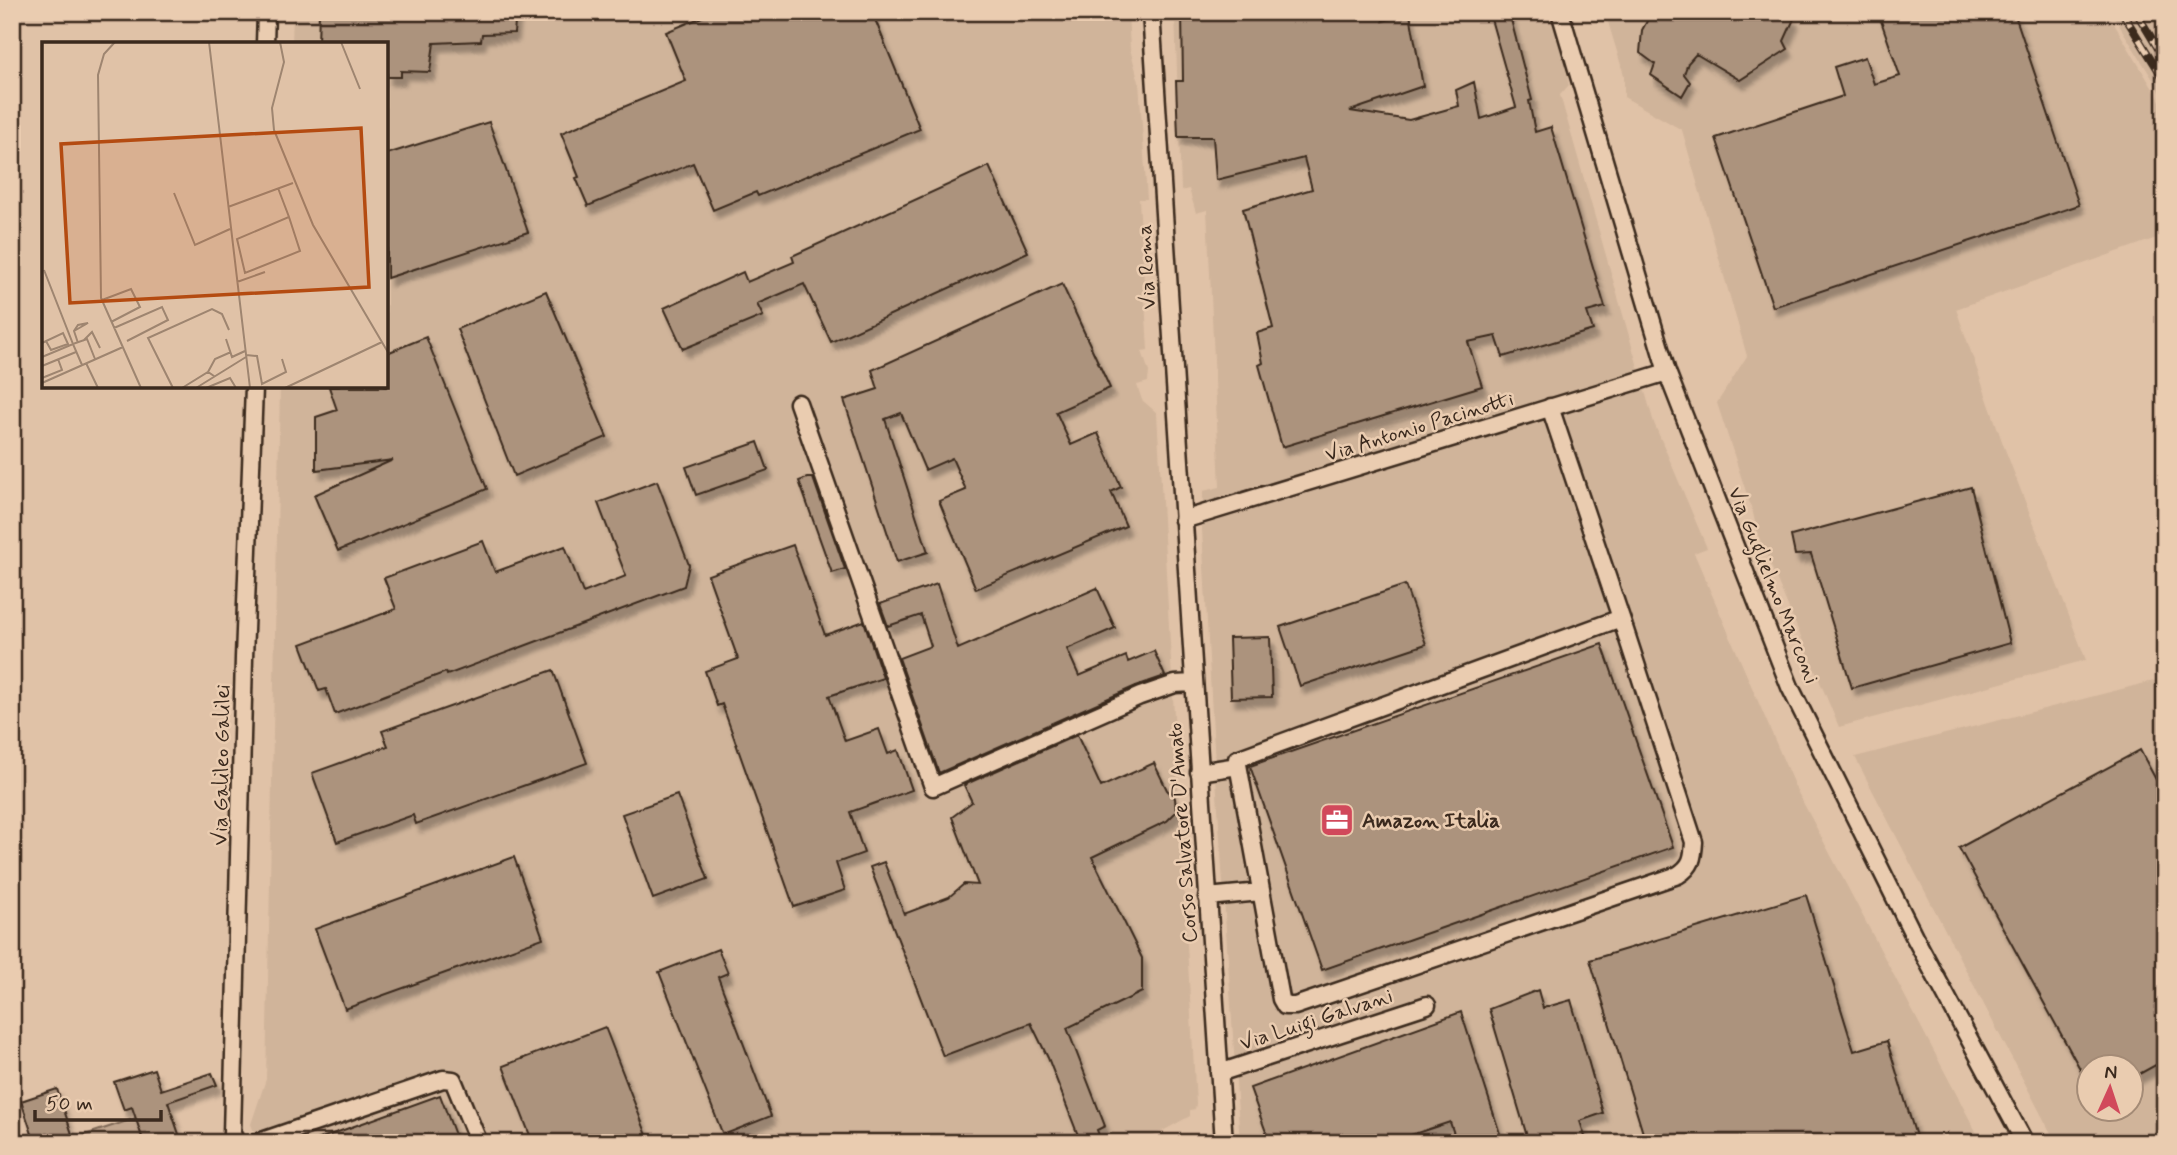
<svg xmlns="http://www.w3.org/2000/svg" width="2177" height="1155" viewBox="0 0 2177 1155" font-family="Mynerve,sans-serif">
	<style>
		.built { fill: #d0b49a; fill-rule: evenodd }
		.green { fill: #c1a68e; stroke: #7e6856; stroke-width: 2 }
		.building { fill: #ac937d; stroke: #3b2a1e; stroke-width: 2; filter: url(#shadow) }
		.lines { fill: none; stroke-linecap: round; stroke-linejoin: round }
		.minor-casing { stroke: #3b2a1e; stroke-width: 21 }
		.path { stroke: #3b2a1e; stroke-width: 2.5; stroke-dasharray: 2 5; stroke-linecap: butt }
		.minor { stroke: #eaccb0; stroke-width: 16 }
		.rail-casing { stroke: #3b2a1e; stroke-width: 8 }
		.rail { stroke: #eaccb0; stroke-width: 5; stroke-dasharray: 16; stroke-linecap: butt }
		.labels { text-anchor: middle; stroke-width: 5; stroke-linejoin: round; paint-order: stroke }
		.street-label { font-size: 21px; fill: #3b2a1e; stroke: #eaccb0 }
		.poi-label { font-size: 21px; font-weight: bold; fill: #3b2a1e; stroke: #eaccb0; text-anchor: start }
		.inset-road { fill: none; stroke: #9e8570; stroke-width: 2 }
		.view { fill: #b44b11; fill-opacity: 0.15; stroke: #b44b11; stroke-width: 3.5 }
		.inset-edge { fill: none; stroke: #3b2a1e; stroke-width: 3.5 }
	</style>
	<defs>
		<filter id="shadow"><feDropShadow dx="4.5" dy="8" stdDeviation="2" flood-color="#0004"/></filter>
	</defs>
	<rect width="100%" height="100%" fill="#e0c2a7"/>
	<filter id="ink" filterUnits="userSpaceOnUse"><feTurbulence type="fractalNoise" baseFrequency=".0143" numOctaves="2"/><feDisplacementMap in="SourceGraphic" scale="14" xChannelSelector="R" yChannelSelector="G"/><feConvolveMatrix kernelMatrix="1 2 1 2 8 2 1 2 1" color-interpolation-filters="sRGB"/></filter>
	<g filter="url(#ink)">
		<path class="built" d="M 293,12 L 1128,12 L 1130,49 L 1139,82 L 1147,199 L 1139,199 L 1148,350 L 1142,351 L 1149,372 L 1148,382 L 1137,385 L 1142,400 L 1157,413 L 1196,1104 L 1195,1109 L 1190,1110 L 1190,1116 L 1148,1139 L 1148,1143 L 258,1143 L 251,1124 L 266,1079 L 280,387 L 387,387 L 387,44 L 292,44 Z
			M 1175,12 L 1554,12 L 1569,85 L 1560,95 L 1654,423 L 1707,548 L 1694,553 L 1795,787 L 1982,1143 L 1240,1143 L 1213,732 L 1202,530 L 1203,491 L 1220,487 L 1207,210 L 1196,213 L 1189,189 L 1181,191 Z
			M 1605,12 L 2107,12 L 2165,109 L 2165,235 L 1956,309 L 2003,444 L 2086,660 L 1839,727 L 1758,535 L 1753,513 L 1717,403 L 1747,356 L 1682,130 L 1624,97 L 1624,75 Z
			M 2111,12 L 2153,12 L 2165,37 L 2165,99 Z
			M 2165,678 L 2165,1143 L 2056,1143 L 1855,757 ZM 2090,1068 L 2132,1068 L 2132,1110 L 2090,1110 Z"/>
		<path class="green" d="M 136,1118 L 144,1143 L 61,1143 Z"/>
		<path class="building" d="M 319,12 L 516,12 L 514,33 L 482,34 L 481,41 L 434,43 L 430,72 L 401,71 L 401,77 L 387,77 L 387,44 L 318,44 Z
			M 714,12 L 872,12 L 920,129 L 758,196 L 756,192 L 713,210 L 693,163 L 588,206 L 576,178 L 579,177 L 561,133 L 686,81 L 666,32 Z
			M 1182,12 L 1382,12 L 1383,21 L 1410,14 L 1423,86 L 1350,111 L 1409,120 L 1459,106 L 1456,90 L 1474,82 L 1481,119 L 1516,107 L 1489,12 L 1509,12 L 1532,100 L 1529,101 L 1535,132 L 1551,127 L 1605,307 L 1587,312 L 1593,330 L 1503,357 L 1496,336 L 1468,342 L 1482,386 L 1282,447 L 1259,365 L 1263,363 L 1257,333 L 1273,328 L 1243,209 L 1312,189 L 1304,158 L 1216,180 L 1213,137 L 1178,137 L 1176,81 L 1183,81 Z
			M 1652,12 L 1783,12 L 1794,19 L 1784,41 L 1788,49 L 1740,80 L 1696,54 L 1688,63 L 1684,74 L 1690,82 L 1682,96 L 1651,75 L 1655,64 L 1640,53 L 1642,30 Z
			M 1878,12 L 2014,12 L 2079,205 L 1773,307 L 1716,138 L 1843,96 L 1834,67 L 1865,57 L 1874,84 L 1900,76 Z
			M 489,122 L 528,232 L 387,278 L 387,154 Z
			M 989,166 L 1028,252 L 831,342 L 804,284 L 757,304 L 763,316 L 683,349 L 664,308 L 743,272 L 747,282 L 794,262 L 792,256 Z
			M 1062,284 L 1110,388 L 1056,412 L 1071,445 L 1098,433 L 1121,487 L 1111,492 L 1126,526 L 976,589 L 939,501 L 966,490 L 952,458 L 925,470 L 901,413 L 885,419 L 928,552 L 897,562 L 844,400 L 878,389 L 872,370 Z
			M 546,291 L 607,437 L 514,476 L 457,329 Z
			M 426,337 L 487,489 L 338,551 L 314,495 L 393,460 L 316,470 L 316,417 L 337,410 L 329,387 L 387,387 L 387,353 Z
			M 758,442 L 768,470 L 696,495 L 686,467 Z
			M 807,478 L 813,478 L 845,569 L 832,573 L 799,481 Z
			M 657,481 L 689,565 L 684,586 L 447,675 L 446,672 L 335,714 L 326,689 L 319,691 L 301,644 L 396,609 L 384,578 L 483,541 L 495,572 L 565,546 L 583,593 L 626,576 L 598,503 Z
			M 1971,487 L 2010,643 L 1852,688 L 1811,554 L 1795,555 L 1791,536 Z
			M 793,545 L 825,635 L 864,621 L 883,678 L 829,696 L 845,741 L 879,729 L 888,754 L 898,750 L 912,790 L 850,812 L 864,853 L 836,863 L 845,890 L 794,907 L 722,704 L 717,706 L 705,671 L 738,659 L 708,575 Z
			M 937,584 L 958,649 L 1097,588 L 1115,628 L 1067,649 L 1079,676 L 1126,656 L 1128,662 L 1154,651 L 1165,676 L 1136,686 L 939,773 L 899,658 L 931,646 L 921,615 L 888,626 L 880,604 Z
			M 1405,585 L 1426,644 L 1300,686 L 1280,627 Z
			M 1270,637 L 1272,697 L 1231,698 L 1229,638 Z
			M 1602,644 L 1673,847 L 1322,970 L 1250,766 Z
			M 553,670 L 587,763 L 416,824 L 413,815 L 337,842 L 312,773 L 388,746 L 382,731 Z
			M 1077,735 L 1101,787 L 1154,763 L 1167,790 L 1175,798 L 1176,812 L 1167,821 L 1092,857 L 1142,958 L 1142,992 L 1067,1028 L 1105,1126 L 1097,1130 L 1100,1138 L 1088,1143 L 1081,1143 L 1048,1058 L 1031,1023 L 943,1056 L 870,867 L 884,862 L 904,914 L 949,897 L 964,884 L 978,885 L 952,817 L 972,802 L 964,785 Z
			M 2140,750 L 2160,787 L 2165,784 L 2165,1060 L 2132,1078 L 2132,1068 L 2090,1068 L 2090,1087 L 1959,848 Z
			M 677,795 L 708,879 L 653,899 L 622,814 Z
			M 514,857 L 543,938 L 345,1009 L 315,929 Z
			M 1806,895 L 1854,1051 L 1887,1041 L 1918,1143 L 1646,1143 L 1590,960 Z
			M 718,949 L 728,973 L 718,977 L 771,1116 L 723,1135 L 659,972 Z
			M 1538,990 L 1543,1008 L 1571,1000 L 1603,1113 L 1580,1121 L 1587,1143 L 1529,1143 L 1489,1009 Z
			M 1461,1012 L 1503,1143 L 1457,1143 L 1450,1122 L 1387,1143 L 1270,1143 L 1250,1088 Z
			M 605,1027 L 650,1143 L 533,1143 L 503,1066 Z
			M 154,1069 L 161,1090 L 212,1073 L 217,1085 L 168,1102 L 182,1143 L 144,1143 L 132,1107 L 124,1110 L 114,1082 Z
			M 57,1089 L 72,1134 L 46,1143 L 35,1143 L 21,1101 Z
			M 440,1095 L 458,1143 L 313,1143 L 313,1141 Z"/>
		<g class="lines">
			<g class="minor-casing">
				<path id="minor" d="M 1151,12 L 1224,1143
					M 1560,12 L 1667,372 L 1790,687 L 1914,936 L 2025,1143
					M 265,44 L 266,12
					M 798,403 L 933,787 L 1140,696 L 1175,684 L 1193,683
					M 1550,407 L 1621,618 L 1237,759 L 1281,999 L 1285,1006 L 1295,1006 L 1678,875 C 1692,866 1693,858 1694,842 L 1621,618
					M 1183,520 L 1667,372
					M 1199,772 L 1238,766
					M 1207,897 L 1261,892
					M 1219,1073 L 1427,1005
					M 236,1143 L 232,1134 L 244,658 L 254,387
					M 256,1143 L 443,1079 L 453,1080 L 479,1143"/>
			</g>
			<path class="path" d="M 2161,12 L 2161,23 L 2165,29"/>
			<use href="#minor" class="minor"/>
			<g class="rail-casing">
				<path id="rail" d="M 2122,12 L 2165,81
					M 2136,12 L 2165,60"/>
			</g>
			<use href="#rail" class="rail"/>
		</g>
	</g>
	<defs>
		<g id="office-square" transform="scale(1.75)"><rect x="-9" y="-9" width="18" height="18" rx="4" fill="#d1495b" stroke="#eaccb0"/><path d="M-6-3h4V-5.5h4V-3h4V5H-6ZM-1-4.5V-3h2v-1.5ZM-6 0V1H6V0Z" fill="#fff"/></g>
	</defs>
	<g fill-rule="evenodd">
		<use href="#office-square" x="1337" y="820"/>
	</g>
	<g class="labels">
		<g class="street-label">
			<text transform="translate(1146 267) rotate(-93)" y="7">Via Roma</text>
			<text transform="translate(1419 426) rotate(-17)" y="7">Via Antonio Pacinotti</text>
			<text transform="translate(1774 585) rotate(68)" y="7">Via Guglielmo Marconi</text>
			<text transform="translate(221 765) rotate(-89)" y="7">Via Galileo Galilei</text>
			<text transform="translate(1182 833) rotate(-94)" y="7">Corso Salvatore D'Amato</text>
			<text transform="translate(1316 1019) rotate(-18)" y="7">Via Luigi Galvani</text>
		</g>
		<g class="poi-label">
			<text x="1362" y="827">Amazon Italia</text>
		</g>
	</g>
	<g transform="translate(42 42)">
		<rect width="346" height="346" fill="#e0c2a7"/>
		<path class="inset-road" d="M 73,0 L 62,12 L 56,33 L 59,256 L 99,346M 167,0 L 208,346M 238,0 L 242,20 L 230,66 L 232,88 L 271,183 L 347,312M 299,0 L 318,47M 236,146 L 247,175 L 195,197 L 203,231 L 258,209 L 247,175M 132,151 L 153,203 L 188,187M 186,165 L 251,141M 2,228 L 31,302 L 45,297 L 53,317M 195,240 L 223,230M 60,258 L 89,247 L 98,265 L 69,280M 72,286 L 120,265 L 126,278 L 85,299M 32,289 L 46,281 L 36,283 L 32,289 L 36,301M 184,297 L 190,315 L 203,309M 41,299 L 50,290 L 58,306M 0,301 L 21,291 L 26,302 L 9,308 L 4,299M 204,313 L 215,314 L 220,342 L 244,330 L 240,317M 0,315 L 31,302 L 40,323M 44,321 L 56,346M 0,324 L 34,310M 166,330 L 173,317 L 189,310M 0,336 L 20,328 L 16,317M 0,341 L 81,305M 131,346 L 106,296 L 170,267 L 180,272 L 187,288M 140,346 L 166,330 L 172,334M 154,346 L 204,315M 164,346 L 188,336 L 194,346M 243,346 L 340,300"/>
		<path class="view" d="M 319,86 L 327,245 L 28,261 L 19,102 Z"/>
		<rect width="346" height="346" class="inset-edge"/>
	</g>
	<rect width="2177" height="1155" fill="none" stroke="#eaccb0" stroke-width="42"/>
	<rect x="21" y="21" width="2135" height="1113" fill="none" stroke="#3b2a1e" stroke-width="2.5" filter="url(#ink)"/>
	<g transform="translate(2110 1088) rotate(3)"><circle r="33" fill="#eaccb0" stroke="#a48b76" stroke-width="2"/>
	<path d="M0-5L12 26L0 18L-12 26Z" fill="#d1495b"/>
	<text y="-10" font-size="19" font-weight="bold" text-anchor="middle" fill="#3b2a1e">N</text>
	</g>
	<path d="M35 1110v10h126v-10" fill="none" stroke="#3b2a1e" stroke-width="3.5"/>
	<text x="46" y="1110" font-size="21" fill="#3b2a1e" stroke="#eaccb0" stroke-width="5" paint-order="stroke">50 m</text>
</svg>
